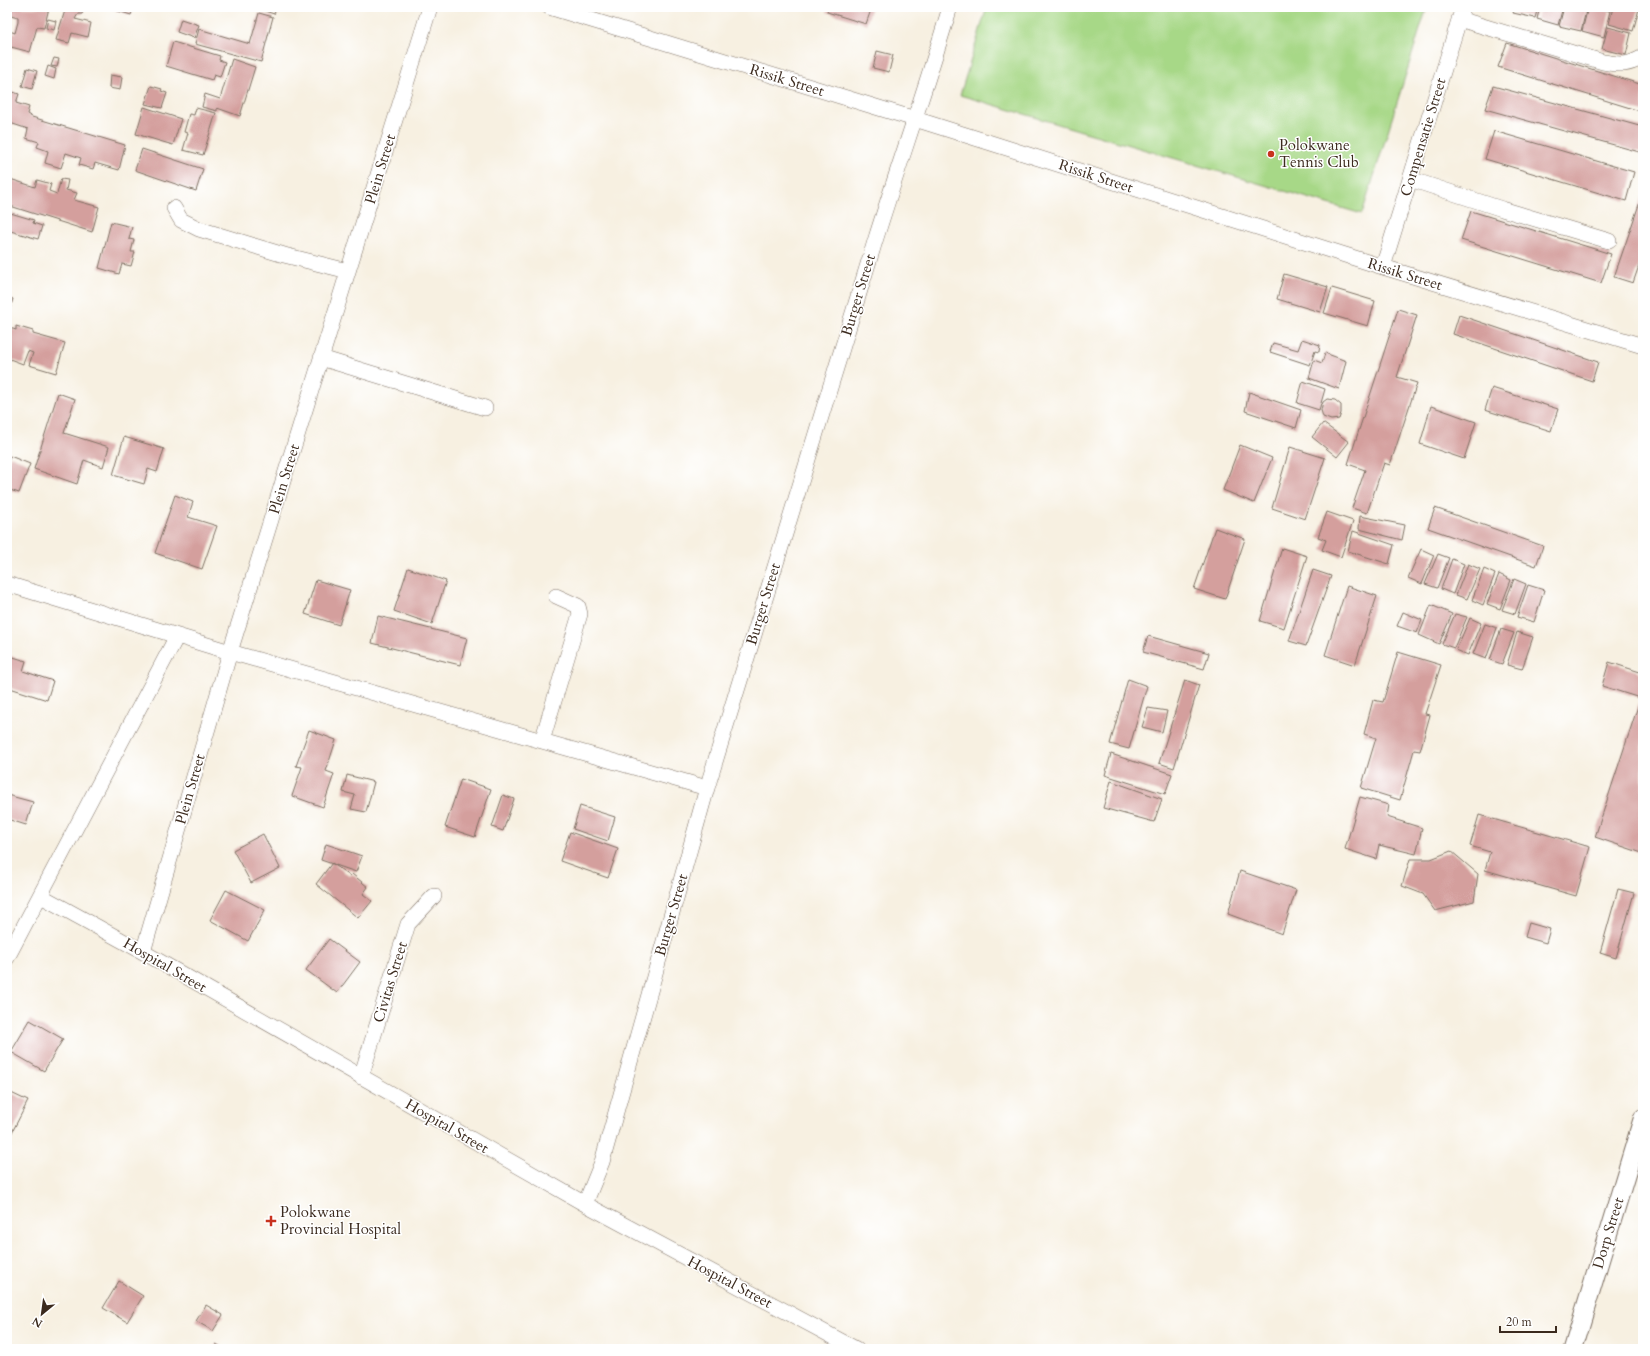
<svg xmlns="http://www.w3.org/2000/svg" width="1650" height="1356" viewBox="0 0 1650 1356" font-family="Cardo,serif">
	<style>
		.green { fill: #a7d887; stroke: #718152 }
		.building { fill: #d49f9d }
		.lines { fill: none; stroke-linecap: round; stroke-linejoin: round }
		.minor-casing { stroke: #7d6f62; stroke-width: 16 }
		.tertiary-casing { stroke: #7d6f62; stroke-width: 20 }
		.minor { stroke: #fff; stroke-width: 15 }
		.tertiary { stroke: #fff; stroke-width: 18 }
		.poi-dot { fill: #c8321e; stroke: #fff; stroke-width: 1.5 }
		.labels { text-anchor: middle; stroke-width: 3; stroke-linejoin: round; paint-order: stroke }
		.street-label { font-size: 15px; fill: #3b2a1e; stroke: #fff }
		.poi-label { font-size: 15px; fill: #3b2a1e; stroke: #fff; text-anchor: start }
	</style>
	<rect width="100%" height="100%" fill="#fff"/>
	<filter id="ink" filterUnits="userSpaceOnUse"><feTurbulence type="fractalNoise" baseFrequency=".025" numOctaves="2"/><feDisplacementMap in="SourceGraphic" scale="8" xChannelSelector="R" yChannelSelector="G"/><feConvolveMatrix kernelMatrix="1 2 1 2 8 2 1 2 1" color-interpolation-filters="sRGB"/></filter>
	<filter id="wash" filterUnits="userSpaceOnUse"><feTurbulence type="fractalNoise" baseFrequency=".012" numOctaves="4" result="noise"/><feDisplacementMap in="SourceGraphic" scale="16" xChannelSelector="R" yChannelSelector="G"/><feGaussianBlur stdDeviation="0.9" result="paint"/><feColorMatrix in="noise" values="0 0 0 0 0 0 0 0 0 0 0 0 0 0 0 0 0 1.4 0 .05"/><feComposite in="paint" operator="in"/></filter>
	<g filter="url(#wash)">
		<rect width="100%" height="100%" fill="#f7f0e1"/>
		<path class="green" d="M 987,7 L 1427,7 L 1362,214 L 960,95 Z"/>
		<g id="blocks">
			<path class="building" d="M 7,7 L 49,8 L 44,28 L 37,27 L 30,52 L 11,47 L 7,58 L 7,30 L 15,33 L 18,22 L 18,17 L 7,14 Z
				M 66,7 L 85,7 L 82,14 L 78,14 L 75,19 L 91,23 L 88,37 L 72,33 L 69,43 L 56,40 Z
				M 105,7 L 134,7 L 131,15 Z
				M 253,7 L 277,7 L 274,14 Z
				M 828,7 L 872,7 L 866,24 L 827,12 Z
				M 1515,7 L 1538,7 L 1535,18 L 1513,13 Z
				M 1540,7 L 1563,7 L 1558,25 L 1537,19 Z
				M 1564,7 L 1587,7 L 1581,31 L 1559,26 Z
				M 1588,7 L 1610,11 L 1604,37 L 1582,31 Z
				M 1613,7 L 1632,7 L 1639,9 L 1633,31 L 1609,24 Z
				M 259,13 L 273,17 L 261,62 L 195,44 L 199,29 L 250,44 Z
				M 48,19 L 56,21 L 54,30 L 46,28 Z
				M 181,19 L 199,25 L 194,38 L 177,32 Z
				M 1608,27 L 1631,33 L 1626,55 L 1602,49 Z
				M 173,42 L 220,56 L 219,60 L 225,62 L 220,77 L 214,75 L 212,80 L 166,66 Z
				M 1507,43 L 1643,85 L 1643,112 L 1498,67 Z
				M 877,51 L 893,55 L 889,72 L 873,68 Z
				M 54,58 L 59,59 L 57,67 L 51,66 Z
				M 232,59 L 255,67 L 240,116 L 217,108 L 217,111 L 202,107 L 205,94 L 220,99 Z
				M 48,66 L 56,69 L 54,79 L 45,76 Z
				M 27,68 L 37,71 L 32,89 L 22,86 Z
				M 110,75 L 122,77 L 120,90 L 109,88 Z
				M 151,86 L 162,89 L 161,91 L 167,93 L 162,108 L 145,104 Z
				M 1493,86 L 1643,127 L 1643,153 L 1485,109 Z
				M 7,90 L 19,94 L 16,103 L 29,107 L 27,114 L 32,117 L 125,145 L 119,170 L 95,163 L 93,169 L 79,165 L 81,158 L 66,153 L 61,168 L 45,163 L 48,151 L 37,147 L 39,142 L 26,138 L 28,129 L 7,122 Z
				M 144,107 L 181,119 L 173,145 L 136,134 Z
				M 196,108 L 216,113 L 203,155 L 183,150 L 188,133 L 184,132 L 189,114 L 194,115 Z
				M 1494,131 L 1634,172 L 1626,201 L 1485,159 Z
				M 142,149 L 203,169 L 196,191 L 135,170 Z
				M 7,178 L 35,187 L 37,180 L 51,184 L 49,191 L 57,194 L 61,179 L 68,180 L 66,190 L 77,193 L 74,200 L 99,207 L 92,232 L 7,205 Z
				M 1643,193 L 1643,254 L 1633,283 L 1614,277 Z
				M 1471,211 L 1611,254 L 1601,283 L 1461,240 Z
				M 7,212 L 34,220 L 33,223 L 42,226 L 38,239 L 7,230 Z
				M 111,222 L 132,227 L 129,239 L 134,240 L 131,252 L 135,252 L 131,266 L 122,264 L 119,274 L 99,268 Z
				M 1643,269 L 1643,278 L 1640,277 Z
				M 1284,274 L 1328,287 L 1320,312 L 1277,299 Z
				M 1332,288 L 1375,301 L 1368,326 L 1324,313 Z
				M 7,297 L 13,299 L 8,316 L 7,316 Z
				M 1398,309 L 1417,315 L 1397,377 L 1417,383 L 1390,465 L 1384,463 L 1367,513 L 1352,508 L 1365,470 L 1348,464 Z
				M 1459,315 L 1598,362 L 1592,381 L 1453,334 Z
				M 16,326 L 33,331 L 33,334 L 65,343 L 56,373 L 29,365 L 33,353 L 28,351 L 23,364 L 7,358 L 7,327 L 16,330 Z
				M 1302,339 L 1320,345 L 1319,352 L 1315,351 L 1310,365 L 1270,352 L 1273,343 L 1298,350 Z
				M 1325,353 L 1346,361 L 1339,389 L 1309,378 L 1314,360 L 1322,363 Z
				M 1303,381 L 1325,389 L 1319,410 L 1297,403 Z
				M 1492,388 L 1558,409 L 1551,431 L 1485,410 Z
				M 1249,392 L 1301,410 L 1296,428 L 1245,411 Z
				M 58,393 L 75,399 L 64,433 L 109,447 L 103,467 L 84,460 L 77,484 L 34,469 Z
				M 1327,399 L 1335,400 L 1341,405 L 1341,413 L 1339,419 L 1331,420 L 1323,417 L 1321,410 L 1323,402 Z
				M 1431,406 L 1476,422 L 1464,459 L 1420,444 Z
				M 1323,423 L 1349,442 L 1337,457 L 1312,437 Z
				M 124,437 L 164,449 L 157,472 L 148,469 L 144,484 L 113,475 Z
				M 1240,445 L 1272,458 L 1254,503 L 1223,490 Z
				M 1290,447 L 1325,458 L 1305,519 L 1272,508 Z
				M 10,456 L 30,464 L 19,493 L 7,489 L 7,465 Z
				M 175,495 L 193,502 L 188,517 L 217,526 L 202,569 L 155,553 Z
				M 1435,508 L 1543,546 L 1536,566 L 1428,528 Z
				M 1327,512 L 1353,521 L 1341,557 L 1322,550 L 1326,540 L 1318,537 Z
				M 1360,516 L 1405,525 L 1402,540 L 1359,529 Z
				M 1215,528 L 1245,539 L 1225,599 L 1194,589 Z
				M 1353,531 L 1394,545 L 1389,564 L 1348,551 Z
				M 1282,548 L 1307,556 L 1284,628 L 1260,621 Z
				M 1421,549 L 1434,555 L 1422,584 L 1408,578 Z
				M 1438,554 L 1449,558 L 1437,588 L 1425,584 Z
				M 1452,559 L 1464,564 L 1453,594 L 1441,589 Z
				M 1468,564 L 1480,569 L 1467,599 L 1456,595 Z
				M 408,568 L 446,581 L 432,624 L 394,611 Z
				M 1484,569 L 1495,574 L 1483,605 L 1472,600 Z
				M 1313,570 L 1331,576 L 1306,646 L 1289,641 Z
				M 1499,574 L 1511,580 L 1500,609 L 1487,604 Z
				M 1514,579 L 1526,584 L 1515,614 L 1502,610 Z
				M 316,580 L 350,590 L 339,625 L 305,614 Z
				M 1528,585 L 1544,590 L 1534,622 L 1517,617 Z
				M 1347,586 L 1377,596 L 1355,665 L 1325,655 Z
				M 1431,605 L 1452,614 L 1439,644 L 1419,635 Z
				M 1403,612 L 1422,620 L 1417,633 L 1397,626 Z
				M 1455,614 L 1467,617 L 1454,648 L 1442,644 Z
				M 378,616 L 467,638 L 460,665 L 372,643 Z
				M 1470,618 L 1481,623 L 1468,655 L 1456,650 Z
				M 1485,624 L 1497,628 L 1486,659 L 1473,654 Z
				M 1501,629 L 1514,633 L 1502,664 L 1490,660 Z
				M 1517,632 L 1533,637 L 1522,669 L 1507,665 Z
				M 1148,636 L 1209,653 L 1204,669 L 1143,652 Z
				M 1398,652 L 1441,665 L 1425,714 L 1430,715 L 1420,751 L 1414,750 L 1400,800 L 1361,788 L 1376,738 L 1364,734 L 1373,700 L 1383,702 Z
				M 7,655 L 26,661 L 23,671 L 53,681 L 47,700 L 7,687 Z
				M 1609,662 L 1643,673 L 1643,699 L 1602,686 Z
				M 1128,679 L 1147,686 L 1129,749 L 1110,744 Z
				M 1185,680 L 1199,685 L 1174,768 L 1159,763 Z
				M 1639,703 L 1643,705 L 1642,853 L 1595,837 Z
				M 1148,708 L 1167,711 L 1162,732 L 1142,727 Z
				M 309,730 L 336,740 L 326,771 L 334,774 L 323,807 L 292,796 L 302,767 L 296,766 Z
				M 1111,754 L 1172,774 L 1165,794 L 1105,775 Z
				M 347,775 L 374,782 L 366,812 L 351,809 L 355,795 L 343,792 Z
				M 461,779 L 491,789 L 475,837 L 445,827 Z
				M 1111,781 L 1162,799 L 1154,822 L 1103,808 Z
				M 7,795 L 33,802 L 26,825 L 7,819 Z
				M 503,795 L 514,799 L 503,831 L 492,827 Z
				M 1360,797 L 1389,805 L 1387,817 L 1422,828 L 1416,854 L 1379,845 L 1376,859 L 1345,849 Z
				M 580,806 L 615,817 L 608,841 L 573,829 Z
				M 1479,815 L 1590,847 L 1576,896 L 1485,870 L 1490,852 L 1470,846 Z
				M 570,832 L 618,849 L 608,878 L 560,861 Z
				M 263,834 L 280,868 L 251,883 L 233,850 Z
				M 326,844 L 362,856 L 356,872 L 321,860 Z
				M 1451,851 L 1478,874 L 1474,901 L 1435,911 L 1423,894 L 1402,886 L 1410,859 L 1431,859 Z
				M 332,863 L 350,876 L 352,874 L 368,887 L 363,894 L 372,901 L 358,918 L 316,884 Z
				M 1240,871 L 1296,890 L 1282,934 L 1228,914 Z
				M 1618,889 L 1634,893 L 1616,958 L 1600,953 Z
				M 226,890 L 265,910 L 248,941 L 210,920 Z
				M 1529,923 L 1550,929 L 1546,943 L 1525,937 Z
				M 329,939 L 360,962 L 337,993 L 306,970 Z
				M 30,1020 L 63,1039 L 44,1071 L 11,1052 Z
				M 7,1091 L 28,1101 L 7,1142 Z
				M 119,1281 L 143,1296 L 127,1322 L 103,1308 Z
				M 206,1305 L 223,1315 L 213,1331 L 196,1321 Z
				M 216,1344 L 225,1349 L 214,1349 Z"/>
		</g>
	</g>
	<g filter="url(#ink)">
		<use href="#blocks" fill-opacity="0" stroke="#7d6f62" stroke-width="1"/>
		<g class="lines">
			<g class="minor-casing">
				<path id="minor" d="M 549,7 L 915,119 L 1383,267 L 1643,346
					M 1459,19 L 1603,62 C 1620,65 1627,66 1643,57
					M 1410,179 L 1502,209 L 1609,241
					M 174,208 L 181,220 L 199,229 L 284,255 L 348,271
					M 1383,267 L 1463,7
					M 321,358 L 485,408
					M 7,584 L 230,652 L 707,788
					M 542,741 L 580,614 L 578,606 L 556,596
					M 41,896 L 143,952 L 585,1204 L 856,1349
					M 143,952 L 230,652 L 430,7
					M 7,958 L 177,636
					M 361,1077 L 408,924 L 434,896
					M 585,1204 L 602,1162 L 707,788 L 876,238 C 900,161 927,85 950,7"/>
			</g>
			<g class="tertiary-casing">
				<path id="tertiary" d="M 1573,1349 L 1643,1118"/>
			</g>
			<use href="#minor" class="minor"/>
			<use href="#tertiary" class="tertiary"/>
		</g>
	</g>
	<g class="poi-dot">
		<circle cx="1271" cy="154" r="4"/>
		<path d="M269 1215h4v4h4v4h-4v4h-4v-4h-4v-4h4z"/>
	</g>
	<g class="labels">
		<g class="street-label">
			<text transform="translate(787 80) rotate(17)" y="5">Rissik Street</text>
			<text transform="translate(1423 137) rotate(-73)" y="5">Compensatie Street</text>
			<text transform="translate(380 169) rotate(-73)" y="5">Plein Street</text>
			<text transform="translate(1096 176) rotate(18)" y="5">Rissik Street</text>
			<text transform="translate(1405 274) rotate(17)" y="5">Rissik Street</text>
			<text transform="translate(858 295) rotate(-73)" y="5">Burger Street</text>
			<text transform="translate(284 479) rotate(-73)" y="5">Plein Street</text>
			<text transform="translate(763 604) rotate(-73)" y="5">Burger Street</text>
			<text transform="translate(190 789) rotate(-74)" y="5">Plein Street</text>
			<text transform="translate(671 915) rotate(-74)" y="5">Burger Street</text>
			<text transform="translate(165 965) rotate(30)" y="5">Hospital Street</text>
			<text transform="translate(390 982) rotate(-73)" y="5">Civitas Street</text>
			<text transform="translate(447 1126) rotate(30)" y="5">Hospital Street</text>
			<text transform="translate(1608 1233) rotate(-73)" y="5">Dorp Street</text>
			<text transform="translate(730 1282) rotate(28)" y="5">Hospital Street</text>
		</g>
		<g class="poi-label">
			<text x="1279" y="150">Polokwane<tspan x="1279" dy="17">Tennis Club</tspan></text>
			<text x="280" y="1217">Polokwane<tspan x="280" dy="17">Provincial Hospital</tspan></text>
		</g>
	</g>
	<rect width="1650" height="1356" fill="none" stroke="#fff" stroke-width="24"/>
	<g transform="translate(42 1314) rotate(209)" stroke="#ffffff" stroke-width="3" paint-order="stroke">
	<path d="M0-3L7 15L0 10L-7 15Z" fill="#3b2a1e"/>
	<text y="-6" font-size="11" font-weight="bold" text-anchor="middle" fill="#3b2a1e">N</text>
	</g>
	<path d="M1500 1326v6h56v-6" fill="none" stroke="#3b2a1e" stroke-width="2"/>
	<text x="1506" y="1326" font-size="12" fill="#3b2a1e" stroke="#ffffff" stroke-width="3" paint-order="stroke">20 m</text>
</svg>
